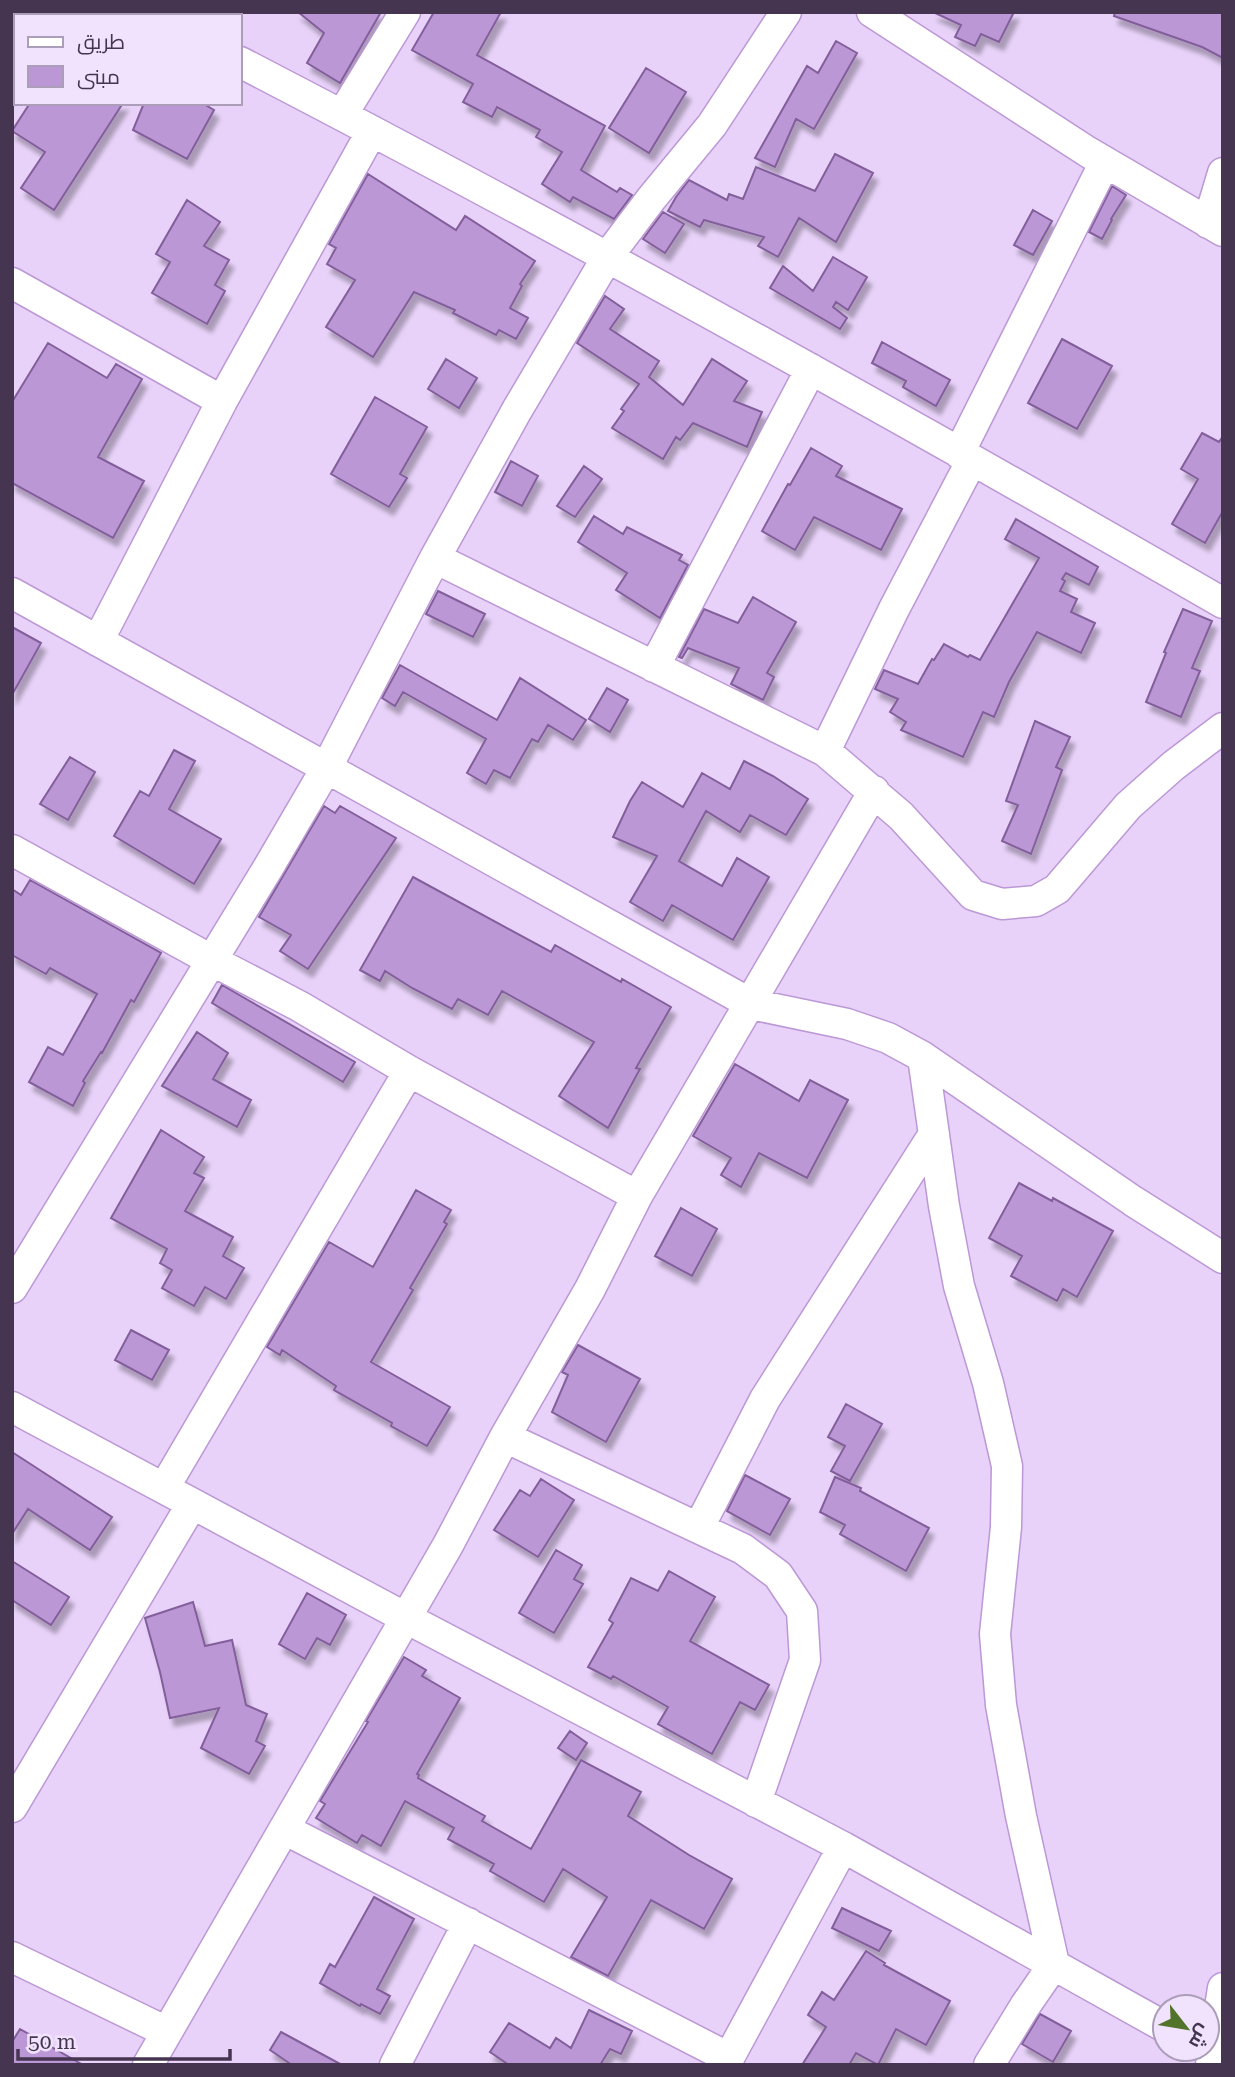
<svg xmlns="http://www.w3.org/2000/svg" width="1235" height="2077" viewBox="0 0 1235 2077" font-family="'Roboto Serif',Cairo,serif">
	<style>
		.building { fill: #bc97d6; stroke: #825f9a; stroke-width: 2; filter: url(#shadow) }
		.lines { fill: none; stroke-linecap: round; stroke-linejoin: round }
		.minor-casing { stroke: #bc98d6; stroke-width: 33 }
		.minor { stroke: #fff; stroke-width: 30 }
	</style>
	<defs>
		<filter id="shadow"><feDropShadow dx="4.5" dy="8" stdDeviation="2" flood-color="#0004"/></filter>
	</defs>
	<rect width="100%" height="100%" fill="#e8d2f9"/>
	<path class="building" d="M 298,12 L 381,12 L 340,83 L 307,63 L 324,33 Z
		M 434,12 L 501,12 L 477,55 L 605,126 L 581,170 L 617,192 L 620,188 L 632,195 L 614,219 L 573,197 L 570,202 L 542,184 L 562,152 L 536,137 L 540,130 L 497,107 L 492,117 L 463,102 L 473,84 L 412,50 Z
		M 933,12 L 1014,12 L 999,42 L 981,34 L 975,46 L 955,37 L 961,25 Z
		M 1115,12 L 1223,12 L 1223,58 L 1202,47 L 1114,16 Z
		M 836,41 L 857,53 L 814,129 L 796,119 L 775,167 L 755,158 L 807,66 L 818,73 Z
		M 646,68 L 686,92 L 649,153 L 609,128 Z
		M 30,103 L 123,103 L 54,210 L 21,188 L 45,152 L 12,131 Z
		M 144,103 L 202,103 L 214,110 L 187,159 L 133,130 Z
		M 835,154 L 873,173 L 836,242 L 799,218 L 778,257 L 758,246 L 764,237 L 704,220 L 700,227 L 668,211 L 676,197 L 689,180 L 727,200 L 729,194 L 743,199 L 756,167 L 815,191 Z
		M 368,174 L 456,230 L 465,216 L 535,261 L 520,284 L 522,286 L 510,308 L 528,318 L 516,339 L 499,330 L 496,335 L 453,313 L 455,310 L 414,292 L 373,357 L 326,327 L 355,280 L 327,264 L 336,248 L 329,244 Z
		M 1112,186 L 1126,195 L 1111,219 L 1112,220 L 1102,239 L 1089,232 Z
		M 187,200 L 220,222 L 204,246 L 229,260 L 215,285 L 225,291 L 207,324 L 152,293 L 170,262 L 156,254 Z
		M 1033,210 L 1052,221 L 1033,255 L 1014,245 Z
		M 663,212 L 684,224 L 665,253 L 643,239 Z
		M 833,257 L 867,277 L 848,310 L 836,302 L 833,307 L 847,318 L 840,329 L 770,288 L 783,266 L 813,291 Z
		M 605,296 L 624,309 L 610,329 L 659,361 L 649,377 L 683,405 L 712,359 L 747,381 L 734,401 L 762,412 L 747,447 L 693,423 L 680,440 L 676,437 L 663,459 L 612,428 L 624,411 L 621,409 L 639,384 L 577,343 Z
		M 1062,339 L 1112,366 L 1077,429 L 1028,403 Z
		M 882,342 L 950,380 L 936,406 L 903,387 L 906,381 L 872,363 Z
		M 48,343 L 107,378 L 116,364 L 142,379 L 98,457 L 144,481 L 113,538 L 12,483 L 12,402 Z
		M 446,359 L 477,378 L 459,408 L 428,389 Z
		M 375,397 L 427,427 L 400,474 L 407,478 L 389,507 L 331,474 Z
		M 1202,433 L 1219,442 L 1223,436 L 1223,511 L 1205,543 L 1172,524 L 1198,479 L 1181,469 Z
		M 811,448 L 842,466 L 836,476 L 902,509 L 881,550 L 814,517 L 795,550 L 762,531 L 788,484 L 790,485 Z
		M 511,461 L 538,476 L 522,506 L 495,492 Z
		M 584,466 L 602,479 L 575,517 L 557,506 Z
		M 594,516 L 623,534 L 627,527 L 682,555 L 679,560 L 688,565 L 660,618 L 616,590 L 627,573 L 578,542 Z
		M 1016,519 L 1098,567 L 1089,585 L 1066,573 L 1062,579 L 1065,581 L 1060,591 L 1077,599 L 1071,612 L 1095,623 L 1081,653 L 1037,632 L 1009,682 L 994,717 L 983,712 L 963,757 L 901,730 L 906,722 L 890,712 L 898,699 L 875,689 L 884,670 L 918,684 L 932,659 L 934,660 L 944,644 L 968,657 L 970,655 L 980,660 L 1039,558 L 1005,539 Z
		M 438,591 L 485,614 L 473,637 L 426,614 Z
		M 753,597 L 796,622 L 767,673 L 774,677 L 763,700 L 731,684 L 739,668 L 688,648 L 682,658 L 679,657 L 704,609 L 738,623 Z
		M 1183,609 L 1212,621 L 1192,668 L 1200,671 L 1181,717 L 1146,702 L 1166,653 L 1164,652 Z
		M 12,627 L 41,643 L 12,695 Z
		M 400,665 L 497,720 L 520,678 L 586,720 L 573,740 L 548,725 L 538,742 L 532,739 L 510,778 L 494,770 L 486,784 L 467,773 L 486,739 L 403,692 L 395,706 L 382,698 Z
		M 607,688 L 628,700 L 610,732 L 589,719 Z
		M 1035,721 L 1070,737 L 1056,767 L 1062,770 L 1031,854 L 1002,841 L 1018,805 L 1006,801 Z
		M 174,750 L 195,761 L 169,809 L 221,839 L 194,884 L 114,836 L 140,791 L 149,796 Z
		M 70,757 L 95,772 L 68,820 L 40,804 Z
		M 744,761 L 773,776 L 808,799 L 786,835 L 750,815 L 740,832 L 706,811 L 679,861 L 722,886 L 737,858 L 769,877 L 733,940 L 672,905 L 663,921 L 630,902 L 657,856 L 613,837 L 630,801 L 642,782 L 683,807 L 702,773 L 730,789 Z
		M 324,806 L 335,813 L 340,806 L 396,838 L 308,969 L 280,951 L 291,935 L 259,917 Z
		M 413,877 L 551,952 L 555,945 L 621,982 L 622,979 L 671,1007 L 636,1068 L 640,1069 L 608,1128 L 559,1096 L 594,1042 L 502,991 L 488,1015 L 458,999 L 452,1009 L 412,988 L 385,971 L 380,981 L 360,970 Z
		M 30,880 L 161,953 L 134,1002 L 131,1000 L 102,1053 L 101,1052 L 83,1081 L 85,1083 L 73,1106 L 29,1082 L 48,1047 L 63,1055 L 97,994 L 50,968 L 46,974 L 12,955 L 12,889 L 21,895 Z
		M 222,985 L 355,1062 L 343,1082 L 212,1003 Z
		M 197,1032 L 228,1053 L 213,1079 L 251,1100 L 237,1127 L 162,1086 Z
		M 735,1064 L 799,1101 L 810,1080 L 848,1100 L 807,1178 L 759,1153 L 741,1187 L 721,1175 L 731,1158 L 693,1136 Z
		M 161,1130 L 204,1157 L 194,1173 L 204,1178 L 185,1211 L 233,1237 L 223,1256 L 244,1268 L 226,1299 L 205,1287 L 194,1306 L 162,1288 L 172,1270 L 160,1263 L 167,1249 L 111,1218 Z
		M 1019,1183 L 1052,1201 L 1053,1198 L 1113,1231 L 1077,1297 L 1063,1289 L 1057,1301 L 1011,1276 L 1022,1256 L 989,1238 Z
		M 416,1190 L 451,1210 L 444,1222 L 447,1224 L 410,1288 L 413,1290 L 371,1362 L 450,1407 L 427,1446 L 391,1426 L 392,1423 L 334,1390 L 336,1386 L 282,1350 L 280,1355 L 267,1347 L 329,1242 L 373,1267 Z
		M 681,1208 L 717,1229 L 692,1276 L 655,1256 Z
		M 131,1330 L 169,1350 L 152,1380 L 115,1360 Z
		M 578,1345 L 640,1379 L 606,1442 L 552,1412 L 568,1375 L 562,1372 Z
		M 846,1404 L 882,1424 L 850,1481 L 831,1471 L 845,1446 L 828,1437 Z
		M 12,1452 L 112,1517 L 90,1550 L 28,1509 L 12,1534 Z
		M 745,1475 L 790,1499 L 770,1535 L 727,1511 Z
		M 835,1477 L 861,1488 L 860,1491 L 929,1528 L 906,1571 L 840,1534 L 845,1525 L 820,1512 Z
		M 541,1479 L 574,1500 L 538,1557 L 494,1530 L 520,1490 L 530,1496 Z
		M 556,1550 L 582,1565 L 574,1579 L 583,1584 L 554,1633 L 519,1613 Z
		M 12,1561 L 69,1597 L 51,1625 L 12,1600 Z
		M 669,1571 L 715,1597 L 690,1641 L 769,1685 L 755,1710 L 740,1702 L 712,1754 L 658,1724 L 668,1707 L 613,1676 L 611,1679 L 588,1667 L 613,1623 L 609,1620 L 631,1578 L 658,1591 Z
		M 307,1593 L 346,1615 L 330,1645 L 317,1638 L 305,1659 L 279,1644 Z
		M 193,1602 L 205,1646 L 232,1640 L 246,1705 L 267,1714 L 256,1741 L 265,1746 L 249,1774 L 201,1748 L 219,1708 L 170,1718 L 160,1672 L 145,1618 Z
		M 404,1657 L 426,1670 L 422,1676 L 460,1698 L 417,1774 L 419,1775 L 418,1778 L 485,1816 L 482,1821 L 531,1849 L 581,1760 L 641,1792 L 628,1816 L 689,1855 L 732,1879 L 704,1929 L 651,1900 L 608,1976 L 571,1957 L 607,1897 L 563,1869 L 544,1902 L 490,1871 L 494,1864 L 448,1839 L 454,1828 L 405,1801 L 381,1846 L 362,1835 L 357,1843 L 316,1818 L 325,1804 L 320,1801 L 368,1722 L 366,1721 Z
		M 570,1731 L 587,1743 L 576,1760 L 558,1748 Z
		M 374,1897 L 414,1919 L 377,1989 L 390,1996 L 380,2014 L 361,2004 L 360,2006 L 320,1983 L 330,1964 L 335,1967 Z
		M 842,1908 L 891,1931 L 879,1951 L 832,1928 Z
		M 866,1951 L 885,1963 L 884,1965 L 950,2001 L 926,2045 L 896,2029 L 878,2065 L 856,2053 L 849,2065 L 802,2065 L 826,2027 L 808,2015 L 822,1992 L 834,2000 Z
		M 589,2010 L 632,2031 L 621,2054 L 610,2049 L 600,2065 L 509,2065 L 490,2052 L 509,2023 L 550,2048 L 556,2038 L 571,2048 Z
		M 1040,2014 L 1071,2031 L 1053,2062 L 1022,2044 Z
		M 20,2029 L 83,2065 L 12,2065 L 12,2042 Z
		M 281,2032 L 342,2065 L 292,2065 L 270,2050 Z"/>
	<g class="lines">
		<g class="minor-casing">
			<path id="minor" d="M 145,12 L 152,16
				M 872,12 L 1088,152 L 1223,231
				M 240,62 C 572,234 899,416 1223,603
				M 342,115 L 405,12
				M 1208,223 L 1223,173
				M 12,283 L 222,401
				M 959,453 L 1105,162
				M 435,558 L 825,751 L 901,816 L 973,895 L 1002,904 L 1036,901 L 1057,889 L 1128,806 L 1173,766 L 1223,728
				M 12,593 L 751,1004 L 847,1024 L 888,1038 L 923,1057 L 1133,1201 L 1223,1258
				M 98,641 L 222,401 L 372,131
				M 654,667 L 811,369
				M 825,751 L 894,609 L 972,460
				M 12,850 L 211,960 L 299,1006 L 409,1071 L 637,1196
				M 923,1057 L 944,1206 L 959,1286 L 988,1383 L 1007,1466 L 1006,1527 L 995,1634 L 1001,1705 L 1021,1816 L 1054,1964 L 1025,2006 L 989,2065
				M 12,1288 L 268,868 L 327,767 L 435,558 L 517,410 L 608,256 L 651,199 L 712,125 L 786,12
				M 12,1407 L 406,1618 L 843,1847 L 1165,2027
				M 505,1437 L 743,1549 L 778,1575 L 802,1611 L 805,1660 L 756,1802
				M 164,1488 L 409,1071
				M 699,1527 L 765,1399 L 934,1134
				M 12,1807 L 192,1504
				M 284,1829 L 729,2058
				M 12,1957 L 167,2032
				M 148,2065 L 448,1545 L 505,1437 L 590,1289 L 637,1196 L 874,791
				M 395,2065 L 468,1923
				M 725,2065 L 843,1847
				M 1211,2065 L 1223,1988"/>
		</g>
		<use href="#minor" class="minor"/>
	</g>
	<rect width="1235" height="2077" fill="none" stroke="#453550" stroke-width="28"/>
	<rect x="14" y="14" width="228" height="91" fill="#f1e3fd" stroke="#ac9db8" stroke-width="2"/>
	<rect x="28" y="37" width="35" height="10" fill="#ffffff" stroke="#ac9db8" stroke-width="2"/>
	<text x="77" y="49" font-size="21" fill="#453550">طريق</text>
	<rect x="28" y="66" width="35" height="21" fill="#bc97d6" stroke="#ac9db8" stroke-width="2"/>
	<text x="77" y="84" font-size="21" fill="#453550">مبنى</text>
	<g transform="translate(1186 2028) rotate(121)"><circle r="33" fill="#f1e3fd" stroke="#ac9db8" stroke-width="2"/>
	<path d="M0-5L12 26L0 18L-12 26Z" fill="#51732a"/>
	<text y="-10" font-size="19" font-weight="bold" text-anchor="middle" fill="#453550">ش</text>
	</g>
	<path d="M18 2049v10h212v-10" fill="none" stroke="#453550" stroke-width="3.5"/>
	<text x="28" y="2049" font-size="21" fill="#453550" stroke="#f1e3fd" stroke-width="5" paint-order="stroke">50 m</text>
</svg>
